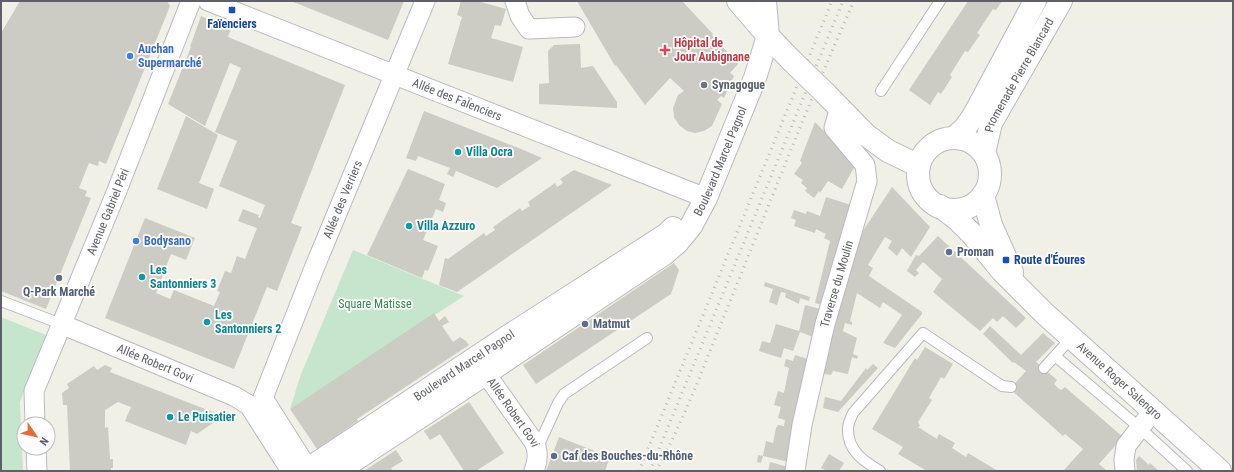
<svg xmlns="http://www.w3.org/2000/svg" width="1234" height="472" font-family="'Roboto Condensed',sans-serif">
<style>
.green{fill:#c5e6cd}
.building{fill:#cccbc4}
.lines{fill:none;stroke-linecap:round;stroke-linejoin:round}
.service-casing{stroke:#b9bac0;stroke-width:12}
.minor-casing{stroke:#b9bac0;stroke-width:21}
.tertiary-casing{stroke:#b9bac0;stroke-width:24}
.secondary-casing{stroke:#b9bac0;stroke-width:24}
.service{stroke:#fff;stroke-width:10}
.minor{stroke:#fff;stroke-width:19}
.tertiary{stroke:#fff;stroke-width:22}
.secondary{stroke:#fff;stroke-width:22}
.rail{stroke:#b9b9ba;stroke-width:3;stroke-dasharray:1 5;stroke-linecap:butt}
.secondary-bridge-casing{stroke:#b9bac0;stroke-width:24;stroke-linecap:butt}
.secondary-bridge{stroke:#fff;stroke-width:22}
.transit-dot{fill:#1a4fb4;stroke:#fff;stroke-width:1.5}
.health-dot{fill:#e0444e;stroke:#fff;stroke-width:1.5}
.shop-dot{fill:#3f7fe0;stroke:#fff;stroke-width:1.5}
.worship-dot{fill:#6b7280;stroke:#fff;stroke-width:1.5}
.culture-dot{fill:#0f9aa8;stroke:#fff;stroke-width:1.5}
.service-dot{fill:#5c6f8a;stroke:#fff;stroke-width:1.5}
.labels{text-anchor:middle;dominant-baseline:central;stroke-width:3.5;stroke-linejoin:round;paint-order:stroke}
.transit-label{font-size:12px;font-weight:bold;fill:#164399;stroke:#fff}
.health-label{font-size:12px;font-weight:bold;fill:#be3a42;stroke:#fff;text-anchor:start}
.shop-label{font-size:12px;font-weight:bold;fill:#366cbe;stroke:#fff;text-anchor:start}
.street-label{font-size:12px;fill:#5f6067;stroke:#fff}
.worship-label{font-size:12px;font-weight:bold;fill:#5b616d;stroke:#fff;text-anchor:start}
.culture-label{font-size:12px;font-weight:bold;fill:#0d838f;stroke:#fff;text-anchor:start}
.service-label{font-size:12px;font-weight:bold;fill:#4e5e75;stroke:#fff;text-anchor:start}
.park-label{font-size:12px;fill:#38844d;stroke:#fff}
</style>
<rect width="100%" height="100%" fill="#f0f0e7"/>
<path class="green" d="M353 250 464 296 290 409 301 374Z
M1 317 46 335 20 402 23 471H1Z"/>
<path class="building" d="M20 1H167L170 6 106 164 99 161 98 166 89 163 79 188 87 191 85 196 91 198 46 309 1 291V33Z
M291 1H404L388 40Z
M461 1H481V2L506 9 501 26 495 25 491 38 523 47 513 82 448 64 462 17 457 15Z
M577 1H682L713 34 712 35 738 64 730 73 734 76 724 98 721 96 717 100 722 104 712 126 704 131 695 133 687 131 679 125 674 117 673 108 678 95 684 91 670 78 645 105 616 65 615 66Z
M968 1H1002L996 10 993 9 977 33 980 35 968 52 965 51 950 75 952 77 941 94 938 92 930 105 909 90Z
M201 16 231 29 228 37 345 85 291 223 302 227 277 291 267 287 234 369 105 318 145 218 195 238 186 260 171 254 156 293 170 299 174 290 214 306 220 292 217 291 225 271 231 273 237 256 245 259 257 228 238 221 243 209 259 215 258 217 260 218 265 205 219 186 237 141 215 132 241 68 230 63 205 126 168 104 191 47H190Z
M580 44 581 68 593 66 617 102V108L539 104V84L549 83 548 51 554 45Z
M424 111 521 149 542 158 497 188 456 171 453 177 447 174 450 168 418 156 416 161 406 158Z
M186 116 218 135 199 183 214 189 207 209 157 189Z
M815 122 856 164 842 189 828 181 820 193 819 191 814 198 805 191 807 188 801 183 803 180 794 174 802 163 800 161Z
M408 169 445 184 439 200 446 203 443 212 436 209 423 240 438 246 428 271 425 270 422 278 367 255Z
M574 170 612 185 457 292 439 285 445 258 448 259 484 233 486 236 495 230 493 227 520 208 522 211 530 206 528 202 555 183 557 187 563 183 560 179Z
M892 187 930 227 911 257 902 248 897 256 888 248 892 241 885 237 868 265 873 268 869 276 922 312V314L895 348 883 343 902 315 883 302 880 308 857 293 850 321 852 322V325L845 323 843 331 857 338 853 354 858 356 857 359 852 357 848 374 833 371 831 375 818 373 849 252Z
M826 197 854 206 826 306 815 303 830 241 824 238 826 234 816 229 815 233 794 226 796 220 791 218 794 210 806 214 807 211 820 216Z
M938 236 1026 318 1016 328 1003 316 997 322 993 318 980 331 933 292 942 279 923 262 916 270 919 273 915 277 907 271 916 255 919 256Z
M674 263 679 270 671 294 536 384 523 365Z
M765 282 810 297 809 301 800 298 799 304 785 297 786 293 781 292 777 305 769 302 773 289 764 286Z
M805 305 824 310 816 338 800 332 793 351 784 348 781 358 759 351 762 341 770 343 776 324 799 331Z
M434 313 439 321 445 316 449 322 442 326 453 342 460 337 466 341 469 345 357 419 358 421 317 449 290 409Z
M990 326 1021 355 1043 333 1055 343 1036 362 1057 380 1054 384 1059 389 1061 390 1065 387 1123 437 1099 464 1107 471H1063L1083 449 1065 434 1063 436 1010 389 1026 371 1014 362 1013 363 983 334Z
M925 347 953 364 944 379 941 377 929 398 932 400 918 422 920 426 918 427 937 439 939 434 955 443 952 448 966 457 968 453 998 471H927L898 454 903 447 872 429 915 358 917 360Z
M795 355 811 360 789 462 763 456 761 463 757 462 758 455 763 456 766 441 773 443 776 428 778 425 784 426 785 420 778 418 781 407 774 405 778 391 784 393 789 368 784 366 786 359 793 361Z
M873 364 878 368 838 412 823 408 825 397 841 401 866 368 867 370Z
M105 365 112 368 110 372 223 416 197 434 191 431 186 445 125 421 131 407 118 402 105 410V428L108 427 110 459H113V468H111V471H70L67 405H63L62 393 69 388 67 384 94 366 97 370Z
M469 402 504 453 476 471H464L440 434 430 440 424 431Z
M559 437 610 457 605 471H546Z
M396 450 403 461 391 468 393 471H364Z
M829 454 844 463 839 471H827L821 468Z
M1139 456 1149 465 1150 463 1159 471H1137L1136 460Z
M770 462 788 467 787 471H768Z"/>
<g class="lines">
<g class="service-casing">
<path id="service" d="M881 91 940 1
M1 301 61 324
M1055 356 1140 428 1187 471
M1044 368 1072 337
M537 449 558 403 564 394 647 338
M880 471C863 461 847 450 848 428 848 423 851 418 853 413L923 333 1002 386 1011 387"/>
</g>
<g class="minor-casing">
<g id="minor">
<path id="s1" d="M208 1 706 198"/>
<path d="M515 1 520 16 529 29 575 27"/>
<path id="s2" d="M61 324 234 396 249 405 291 471"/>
<path id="s3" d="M477 361 534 442C539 452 538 461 534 471"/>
<path id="s4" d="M263 398 313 271 425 1"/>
<path d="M263 398 308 469 313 471"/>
<path id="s5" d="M35 424 34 391 116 193 191 1"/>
<path d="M36 448 37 471"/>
<path id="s6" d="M795 471 802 425 825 324 867 181 865 165 834 128 840 107"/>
<path d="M1125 471 1124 460 1126 446 1153 411"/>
</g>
</g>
<g class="tertiary-casing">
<g id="tertiary">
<path d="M954 138 965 128 974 115 1035 1"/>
<path id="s7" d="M984 153 991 123 1061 1"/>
</g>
</g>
<g class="secondary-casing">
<g id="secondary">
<path d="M738 1 768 36 791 60"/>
<path d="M825 93 866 135 888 151 919 166"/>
<circle cx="954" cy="174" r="36"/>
<path d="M983 195 991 225 1012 272"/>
<path id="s8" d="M940 206 958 220 971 233 1002 271 1044 313 1220 471"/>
<path id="s9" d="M305 471 504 339 667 234 673 228"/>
<path id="s10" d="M338 471 485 374 664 254 677 243 691 226 706 198 755 78 768 36 765 1"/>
</g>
</g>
<use href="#service" class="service"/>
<use href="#minor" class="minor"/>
<use href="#tertiary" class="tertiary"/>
<use href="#secondary" class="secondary"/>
<path class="rail" d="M639 471 832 1
M650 471 843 1
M656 471C686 417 707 357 731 299 771 200 810 99 854 1"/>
<g class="secondary-bridge-casing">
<path id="secondary-bridge" d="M791 60 825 93"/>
</g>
<use href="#secondary-bridge" class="secondary-bridge"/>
</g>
<g class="transit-dot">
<rect x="228" y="6" width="8" height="8" rx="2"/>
<rect x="1002" y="256" width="8" height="8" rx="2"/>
</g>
<path class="health-dot" d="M663 44h4v4h4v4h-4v4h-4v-4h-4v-4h4z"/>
<g class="shop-dot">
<circle cx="130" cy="56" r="4"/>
<circle cx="136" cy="241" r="4"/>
</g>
<circle class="worship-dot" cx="704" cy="85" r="4"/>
<g class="culture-dot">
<circle cx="458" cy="152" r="4"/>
<circle cx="409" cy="226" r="4"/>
<circle cx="142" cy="277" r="4"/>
<circle cx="207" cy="322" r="4"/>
<circle cx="170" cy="417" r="4"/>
</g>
<g class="service-dot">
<circle cx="949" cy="252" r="4"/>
<circle cx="59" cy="278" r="4"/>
<circle cx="585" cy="324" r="4"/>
<circle cx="554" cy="456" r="4"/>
</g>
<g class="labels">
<g class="transit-label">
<text x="232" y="24">Faïenciers</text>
<text x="1014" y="260" text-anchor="start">Route d'Éoures</text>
</g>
<g class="health-label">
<text x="674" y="43">Hôpital de<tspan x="674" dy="14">Jour Aubignane</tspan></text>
</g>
<g class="shop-label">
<text x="138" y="49">Auchan<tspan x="138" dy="14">Supermarché</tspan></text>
<text x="144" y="241">Bodysano</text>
</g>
<g class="street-label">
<text stroke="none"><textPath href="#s7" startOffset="86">Promenade Pierre Blancard</textPath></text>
<text stroke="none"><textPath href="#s1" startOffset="268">Allée des FaÏenciers</textPath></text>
<text stroke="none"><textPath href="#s10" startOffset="502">Boulevard Marcel Pagnol</textPath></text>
<text stroke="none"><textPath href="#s4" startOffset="214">Allée des Verriers</textPath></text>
<text stroke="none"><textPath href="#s5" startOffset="227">Avenue Gabriel Péri</textPath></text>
<text stroke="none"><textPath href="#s6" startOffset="192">Traverse du Moulin</textPath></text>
<text stroke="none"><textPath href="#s2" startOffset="102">Allée Robert Govi</textPath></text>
<text stroke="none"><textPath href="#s9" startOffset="191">Boulevard Marcel Pagnol</textPath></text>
<text stroke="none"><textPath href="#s8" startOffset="251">Avenue Roger Salengro</textPath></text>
<text stroke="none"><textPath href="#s3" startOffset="63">Allée Robert Govi</textPath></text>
</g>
<g class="worship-label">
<text x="712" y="85">Synagogue</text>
</g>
<g class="culture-label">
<text x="466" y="152">Villa Ocra</text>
<text x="417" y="226">Villa Azzuro</text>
<text x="150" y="270">Les<tspan x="150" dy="14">Santonniers 3</tspan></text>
<text x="215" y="315">Les<tspan x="215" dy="14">Santonniers 2</tspan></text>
<text x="178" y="417">Le Puisatier</text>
</g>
<g class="service-label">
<text x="957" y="252">Proman</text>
<text x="59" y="292" text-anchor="middle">Q-Park Marché</text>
<text x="593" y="324">Matmut</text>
<text x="562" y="456">Caf des Bouches-du-Rhône</text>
</g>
<g class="park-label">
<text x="375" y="304">Square Matisse</text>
</g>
</g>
<rect width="1234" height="472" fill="none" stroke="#5f6067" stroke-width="4"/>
<g transform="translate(36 436) rotate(124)"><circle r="19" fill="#ffffff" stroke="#bfbfc2"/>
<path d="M0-3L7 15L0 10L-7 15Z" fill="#e46d3a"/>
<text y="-6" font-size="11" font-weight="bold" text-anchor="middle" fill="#5f6067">N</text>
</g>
</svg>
